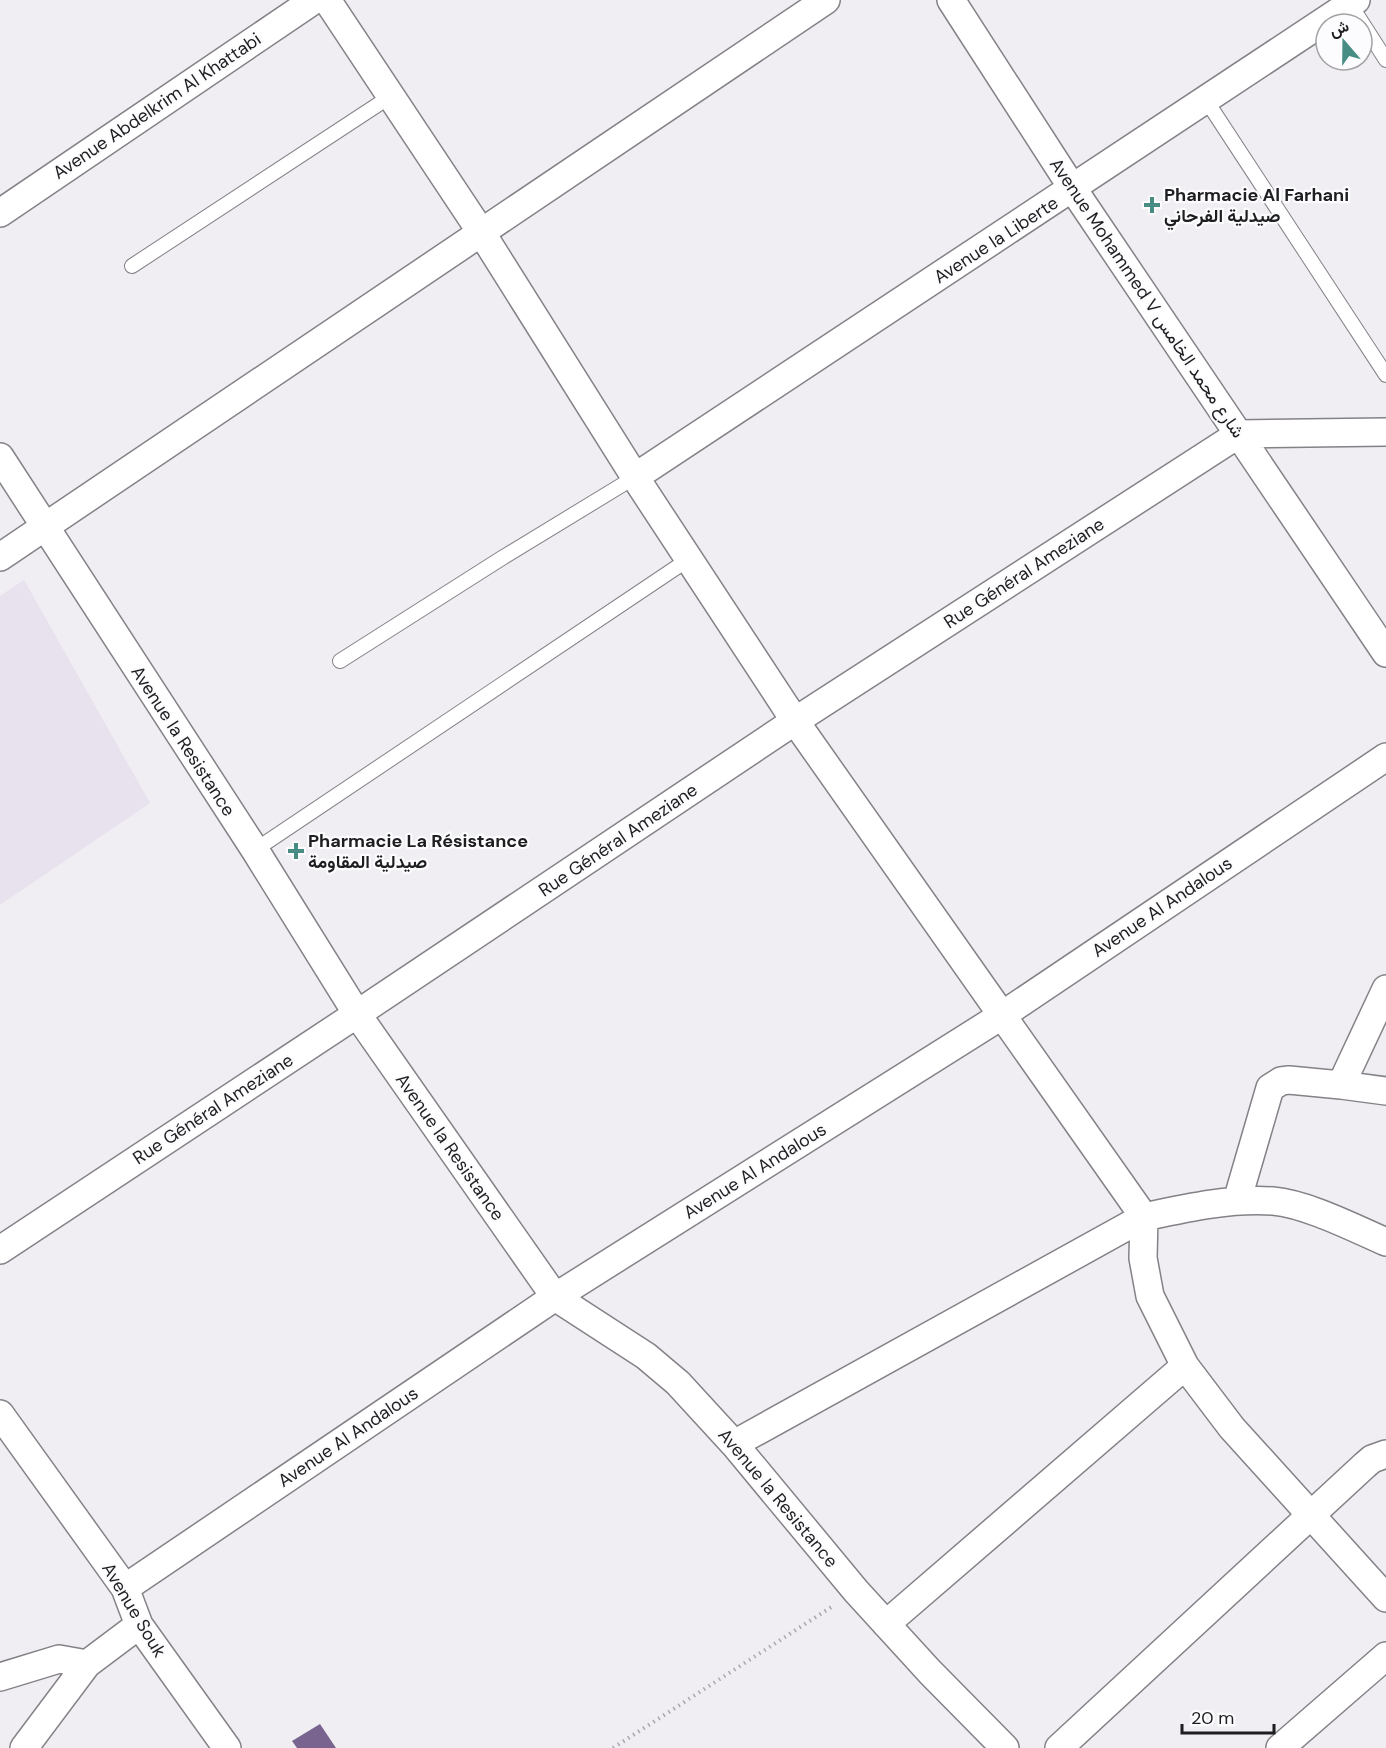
<svg xmlns="http://www.w3.org/2000/svg" width="1386" height="1748" font-family="'DM Sans',Vazirmatn,sans-serif">
<style>
.built{fill:#e8e2ef}
.building{fill:#78648f}
.lines{fill:none;stroke-linecap:round;stroke-linejoin:round}
.lane-casing{stroke:#848187;stroke-width:16}
.street-casing{stroke:#848187;stroke-width:30}
.path{stroke:#aaa8ad;stroke-width:4;stroke-dasharray:1.5 4.5;stroke-linecap:butt}
.lane{stroke:#fff;stroke-width:14}
.street{stroke:#fff;stroke-width:27}
.poi-dot{fill:#478d83;stroke:#fcfbfe;stroke-width:2}
.labels{text-anchor:middle;dominant-baseline:central;stroke-width:4.5;stroke-linejoin:round;paint-order:stroke}
.street-label{font-size:18px;fill:#1e1d1f;stroke:#fcfbfe}
.poi-label{font-size:18px;font-weight:bold;fill:#1e1d1f;stroke:#fcfbfe;text-anchor:start}
</style>
<rect width="100%" height="100%" fill="#f0edf3"/>
<path class="built" d="M24 580 150 803 0 905V596Z"/>
<path class="building" d="M320 1724 336 1748H297L292 1741Z"/>
<g class="lines">
<g class="lane-casing">
<path id="lane" d="M1350 4 1386 60
M1206 100 1386 375
M132 266 391 96
M340 661 502 558 635 477
M255 850 689 559"/>
</g>
<g class="street-casing">
<path id="street" d="M327 0 481 232 635 477 795 721 1144 1217 1143 1258 1150 1296 1185 1366 1232 1428 1386 1598
M951 0 1073 189 1386 653
M0 213 314 0
M0 457 255 850 357 1014 555 1297 646 1356 678 1383 734 1444 856 1591 930 1672 1005 1748
M635 477 1356 0
M0 557 826 0
M1386 989 1341 1085 1386 1091
M1237 1201 1270 1088 1281 1081 1289 1080 1341 1085
M0 1250 357 1014 795 721 1239 434 1386 432
M0 1414 125 1588 139 1625 227 1748
M734 1444 1144 1217C1186 1208 1230 1198 1273 1201 1307 1204 1354 1228 1386 1242
M125 1588 555 1297 1001 1016 1386 757
M886 1624 1185 1366
M0 1677 59 1659 87 1664
M24 1748 87 1664 139 1625
M1059 1748 1365 1465 1372 1459 1386 1454
M1280 1748 1386 1656"/>
</g>
<path class="path" d="M613 1748 833 1606"/>
<use href="#lane" class="lane"/>
<use href="#street" class="street"/>
</g>
<g class="poi-dot">
<path d="M1149 196h6v6h6v6h-6v6h-6v-6h-6v-6h6z"/>
<path d="M293 842h6v6h6v6h-6v6h-6v-6h-6v-6h6z"/>
</g>
<g class="labels">
<g class="street-label">
<text transform="translate(157 106) rotate(-34)">Avenue Abdelkrim Al Khattabi</text>
<text transform="translate(996 240) rotate(-33)">Avenue la Liberte</text>
<text transform="translate(1147 298) rotate(56)">Avenue Mohammed V شارع محمد الخامس</text>
<text transform="translate(1024 573) rotate(-33)">Rue Général Ameziane</text>
<text transform="translate(183 741) rotate(57)">Avenue la Resistance</text>
<text transform="translate(618 840) rotate(-34)">Rue Général Ameziane</text>
<text transform="translate(1162 907) rotate(-34)">Avenue Al Andalous</text>
<text transform="translate(213 1109) rotate(-33)">Rue Général Ameziane</text>
<text transform="translate(450 1147) rotate(55)">Avenue la Resistance</text>
<text transform="translate(755 1171) rotate(-32)">Avenue Al Andalous</text>
<text transform="translate(348 1437) rotate(-34)">Avenue Al Andalous</text>
<text transform="translate(778 1498) rotate(50)">Avenue la Resistance</text>
<text transform="translate(134 1610) rotate(59)">Avenue Souk</text>
</g>
<g class="poi-label">
<text x="1164" y="195">Pharmacie Al Farhani<tspan x="1164" dy="21">صيدلية الفرحاني</tspan></text>
<text x="308" y="841">Pharmacie La Résistance<tspan x="308" dy="21">صيدلية المقاومة</tspan></text>
</g>
</g>
<g transform="translate(1344 42) rotate(340)"><circle r="28" fill="#fcfbfe" stroke="#a3a2a5" stroke-width="1.5"/>
<path d="M0-4.5L10 22L0 15L-10 22Z" fill="#478d83"/>
<text y="-9" font-size="16" font-weight="bold" text-anchor="middle" fill="#1e1d1f">ش</text>
</g>
<path d="M1182 1724v9h92v-9" fill="none" stroke="#1e1d1f" stroke-width="3"/>
<text x="1191" y="1724" font-size="18" fill="#1e1d1f" stroke="#fcfbfe" stroke-width="4.5" paint-order="stroke">20 m</text>
</svg>
